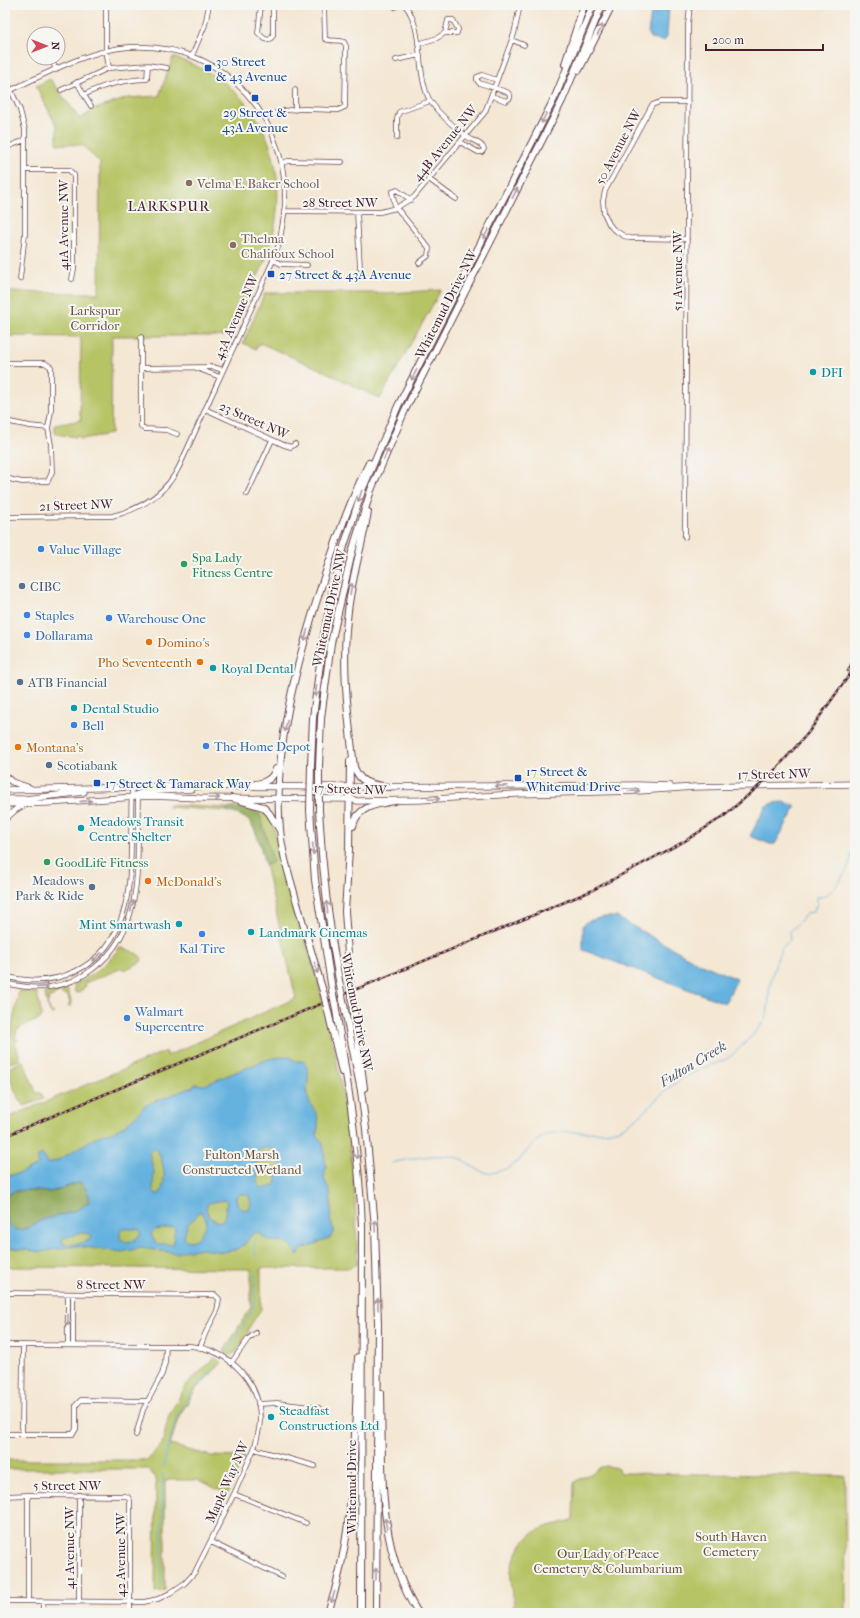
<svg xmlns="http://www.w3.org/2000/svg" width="860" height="1618" font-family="'IM FELL French Canon',serif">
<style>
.green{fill:#b7c466;stroke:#807248}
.forest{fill:#91aa5b;stroke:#6e6443}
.water{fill:#65b2df;stroke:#586885;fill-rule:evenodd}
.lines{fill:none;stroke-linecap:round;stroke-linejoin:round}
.stream{stroke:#65b2df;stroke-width:1}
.minor-casing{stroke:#643d44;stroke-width:5.5}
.major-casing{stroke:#643d44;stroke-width:7}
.highway-casing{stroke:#643d44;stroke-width:8}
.minor{stroke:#fff;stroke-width:4}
.major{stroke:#fff;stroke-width:5.5}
.highway{stroke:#fff;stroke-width:6}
.rail-casing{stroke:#4a1f2b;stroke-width:2.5}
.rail{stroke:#f6f6f2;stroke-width:1;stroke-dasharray:3;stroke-linecap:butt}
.highway-bridge-casing{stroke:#643d44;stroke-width:8;stroke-linecap:butt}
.highway-bridge{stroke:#fff;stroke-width:6}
.oneway{stroke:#ae9aa0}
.transit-dot{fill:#1a4fb4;stroke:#f6f6f2;stroke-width:1.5}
.education-dot{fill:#8d6e63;stroke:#f6f6f2;stroke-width:1.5}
.culture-dot{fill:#0f9aa8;stroke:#f6f6f2;stroke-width:1.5}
.shop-dot{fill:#3f7fe0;stroke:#f6f6f2;stroke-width:1.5}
.leisure-dot{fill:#2e9e5b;stroke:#f6f6f2;stroke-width:1.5}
.service-dot{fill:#5c6f8a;stroke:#f6f6f2;stroke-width:1.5}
.food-dot{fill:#e8710a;stroke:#f6f6f2;stroke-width:1.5}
.labels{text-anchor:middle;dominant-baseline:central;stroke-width:4;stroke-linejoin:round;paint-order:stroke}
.transit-label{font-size:13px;fill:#164399;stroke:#f6f6f2;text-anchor:start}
.street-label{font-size:13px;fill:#4a1f2b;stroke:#f6f6f2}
.education-label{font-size:13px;fill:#785e54;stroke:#f6f6f2;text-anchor:start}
.park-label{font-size:13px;fill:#6b513d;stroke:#f6f6f2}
.culture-label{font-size:13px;fill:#0d838f;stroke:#f6f6f2;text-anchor:start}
.shop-label{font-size:13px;fill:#366cbe;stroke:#f6f6f2;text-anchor:start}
.leisure-label{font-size:13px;fill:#27864d;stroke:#f6f6f2;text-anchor:start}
.service-label{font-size:13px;fill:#4e5e75;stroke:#f6f6f2;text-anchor:start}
.food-label{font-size:13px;fill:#c56008;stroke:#f6f6f2;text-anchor:start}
.neighbourhood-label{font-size:14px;letter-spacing:1px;fill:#4a1f2b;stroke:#f6f6f2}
.water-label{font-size:14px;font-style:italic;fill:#53526a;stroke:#f6f6f2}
</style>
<rect width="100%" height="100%" fill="#f6f6f2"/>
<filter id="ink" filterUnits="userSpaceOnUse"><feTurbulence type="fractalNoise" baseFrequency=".025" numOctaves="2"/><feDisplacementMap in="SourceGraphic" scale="8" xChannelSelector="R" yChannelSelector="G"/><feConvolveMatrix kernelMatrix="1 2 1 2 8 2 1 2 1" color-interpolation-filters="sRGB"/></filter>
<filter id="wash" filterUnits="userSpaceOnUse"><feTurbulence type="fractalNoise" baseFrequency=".012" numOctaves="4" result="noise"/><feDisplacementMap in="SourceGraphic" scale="16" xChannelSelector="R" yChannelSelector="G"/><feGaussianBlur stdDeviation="0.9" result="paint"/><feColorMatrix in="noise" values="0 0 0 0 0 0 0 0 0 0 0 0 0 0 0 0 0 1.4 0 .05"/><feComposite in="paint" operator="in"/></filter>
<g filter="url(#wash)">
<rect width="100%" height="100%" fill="#f4e7d3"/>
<path class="green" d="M173 57C184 61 194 64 204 70 272 106 291 179 269 250 266 260 261 270 256 280 248 299 240 317 232 336H112L111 434 81 439 78 436 76 437 55 434V425L81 420 80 414 81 337 5 336V292L99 293 100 163 82 145 57 144V127L36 86 50 79 80 119 95 109 128 98 159 96Z
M441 290 380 399 324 371 260 343 256 349 243 343 265 293H389Z
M169 805 227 808 226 811 168 807Z
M247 808 258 810 265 814 266 813 273 824 278 850C295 905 313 960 327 1016 346 1097 357 1181 357 1265L351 1266 350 1268H261V1309L248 1329 249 1332 236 1352 231 1355 224 1351 251 1307V1269L5 1267V1119L166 1051 167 1056 296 998 265 864H267L260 815Z
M119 948C126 948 138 953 142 958L141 962 124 970 122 968 85 983 86 986 78 993 75 992 74 985C93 976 108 964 119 948Z
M67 988 71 1001 70 1007 68 1006 70 1003 67 994 63 995 61 992 48 998 49 1001 47 1003 51 1013H54L51 1014 47 1005 45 993Z
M19 991 37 993 42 1016 40 1019 21 1027 20 1029H17L15 1038 18 1040 15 1043 21 1059 14 1062H5Z
M23 1061 37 1094 40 1092 44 1099 24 1106 22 1101 20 1102 6 1069Z
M215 1358 222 1363 196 1389 179 1416 170 1445 211 1456 244 1457 227 1494 198 1480H165V1590L155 1592 156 1478 148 1469H5V1460H148L162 1444 169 1415 187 1384Z
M606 1466 618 1468 621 1473 845 1476 846 1613H512C516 1601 511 1589 511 1577 510 1567 513 1562 517 1553 530 1527 547 1527 573 1520L574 1483C582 1475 590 1477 598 1468Z"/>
<path class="forest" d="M227 808H247L260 815 273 861 271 864H265C261 851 257 825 245 818 239 814 232 813 226 811Z
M78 1182 82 1183C87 1189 90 1194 89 1202 73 1215 60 1214 42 1220 35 1223 27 1230 19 1230 13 1230 9 1225 5 1222V1198C16 1185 36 1193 51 1192 60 1191 69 1186 78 1182Z"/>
<path class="water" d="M652 5H669L667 36 664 41 651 39 648 34Z
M782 802 795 805V809L775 844H770L750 836 766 806 774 803Z
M603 917H616L699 963 737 979 725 1003 583 950V925L588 921Z
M289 1056 295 1061H303C313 1073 306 1081 307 1094 308 1104 318 1112 318 1120 319 1125 317 1130 317 1136L323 1143 326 1166 324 1179 330 1192 332 1209 330 1219 334 1230 331 1237 301 1250 298 1255C288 1241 288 1243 271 1241 266 1240 262 1235 258 1232L252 1234 245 1244 235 1250 222 1252 203 1249 187 1250 176 1253 141 1248 121 1252 76 1246 41 1252 5 1247V1222C9 1225 13 1230 19 1230 27 1230 35 1223 42 1220 60 1214 73 1215 89 1202 90 1194 87 1189 82 1183 73 1182 60 1191 49 1192 35 1192 15 1185 5 1198V1176L20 1173 38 1165V1156L42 1154 48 1164 60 1159 98 1136 115 1131 125 1125 140 1112 143 1107 155 1101 193 1087 195 1084 204 1085 268 1059ZM155 1148C164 1157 168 1184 159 1194H156L153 1190 154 1172 149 1152ZM264 1148C287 1148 280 1168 275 1184 270 1188 265 1189 259 1186L256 1158 258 1151ZM246 1194 249 1196 251 1204 249 1209C240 1211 237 1206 236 1198L239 1194ZM224 1200 227 1202 224 1219 219 1222 209 1217 206 1209 208 1203ZM199 1212H202L206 1219V1224C201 1233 198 1243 186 1240L184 1238C185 1233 186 1228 188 1224 191 1219 196 1221 196 1214ZM173 1227 175 1229 173 1246 169 1244H157L152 1237 151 1234 155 1230ZM122 1229H138L141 1233 135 1240 125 1242 120 1238V1232ZM82 1233 89 1234 91 1237 90 1239C85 1244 69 1246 62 1243L63 1238Z"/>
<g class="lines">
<path class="stream" d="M855 821 849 827 855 840
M392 1163C411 1158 443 1152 461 1159 470 1163 479 1174 490 1173 525 1169 525 1142 549 1134 570 1128 594 1136 615 1130 639 1123 654 1098 674 1084 684 1077 695 1071 706 1067 714 1063 724 1062 731 1056 742 1046 756 1033 764 1021 770 1010 768 997 770 985 773 973 776 959 782 948 784 944 787 944 790 940L789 933 807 913 813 912 817 904V897C830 898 845 876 849 864 851 858 852 852 855 846
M255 1256V1233
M228 1351 254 1308 255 1272
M163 1467 176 1418 190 1393 216 1366
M161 1586 163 1473
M161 1610V1613"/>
</g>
</g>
<g filter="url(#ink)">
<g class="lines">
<g class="minor-casing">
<path id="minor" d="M106 5V50L109 68
M261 5 258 33 265 39 269 40 273 36V5
M405 5C425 30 415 73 430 101
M395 7 397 5
M512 40 524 45
M418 44 437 38 445 33H457L458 29 453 20H448L445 33
M192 56 205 25 209 5
M51 58 56 70
M396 60 420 55
M148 65 167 68
M5 77 20 110 25 130V234L20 279
M61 90 109 68 148 65 147 79C124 80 104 84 84 95L77 82
M295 90V110
M5 93C41 76 90 49 130 47 226 41 294 122 284 215 282 229 280 241 276 254L180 465C167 493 141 509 112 516L5 517
M84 95 91 106
M492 96 506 101 510 98V95L507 92 479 83 477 80V77L482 75 497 80
M265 118C285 105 314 110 338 110L345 107 346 46 344 42C338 39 331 42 325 39L324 5
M397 138V119L399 112 430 101C440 115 455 128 469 138 474 141 482 143 484 149L482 152H478L460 142
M5 148 25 140
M282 163 288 161 342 162
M25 170H69L74 175V269L72 279
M430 180 456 199
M411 200 397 190 392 192 395 206 429 248 428 256 419 263
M284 211 380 212 396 208 414 197 485 112 514 34 520 5
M357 212 360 268
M687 239 630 238 624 236 613 229 609 224 604 213 603 201 605 191 652 105 660 102H688
M273 260 281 264 307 265
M141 337V426L144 429 166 430 177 434
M5 363H45L51 367V412L48 428 51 445 52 472 48 481 22 482 5 478
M141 368 213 367 223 370
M196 368 220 377
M205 409 284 445 291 447 295 444
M5 421 30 426 48 428
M247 494 272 440
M685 537 688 25 690 5
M5 976C29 983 53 982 76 971 144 938 128 850 132 788
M5 983C32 990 60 990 84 975 149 935 136 860 138 795
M5 1293 215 1295 219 1299 217 1311 205 1334 200 1348
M68 1294V1345
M73 1294V1345
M5 1345 190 1346C227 1349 260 1380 260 1419 260 1429 257 1439 254 1449L234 1494 195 1572 185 1583 170 1593 158 1599 144 1602 5 1601
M231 1363 248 1339 256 1333
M258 1404 277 1403 319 1408
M5 1434H73L76 1429V1405L81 1400 148 1401
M22 1434 23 1345
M136 1435 143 1410 162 1374 165 1363 166 1346
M254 1449 315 1466
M234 1494 306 1523
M5 1496 28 1495 125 1496 128 1497 130 1501V1613
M211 1542 282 1577
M28 1601V1495
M79 1602V1495
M43 1613V1602"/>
</g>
<g class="major-casing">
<path id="major" d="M5 776 12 782 30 788
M5 790 180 786 351 787 639 785 670 786
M133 796 143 792 191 789
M5 799H25L84 792
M5 804 47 803 150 796 199 798 351 799 357 801 420 800 516 794 639 791 694 787 855 784
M5 819 15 810 25 804"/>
</g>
<g class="highway-casing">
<path id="highway" d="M565 64 584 5
M579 70 612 5
M368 512C362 545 352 577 348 611 341 663 348 715 354 767 361 785 372 784 389 787
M350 761 349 850 345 911 350 983
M311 766 313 718 323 640 333 589 344 546 363 488 398 406 555 97 593 5
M319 766 321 718 331 643 352 552 371 490 405 410 562 101 602 5
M243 786C257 784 271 784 276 769
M232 798 263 807 269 813 279 829
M310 810 315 880 332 990
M319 810C322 869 329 928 340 986
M353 826C357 806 378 804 395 801
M324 995C315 964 306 933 297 903 290 878 282 854 280 829 272 751 298 658 322 584 335 543 349 502 369 463
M352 996 364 1088
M343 1000 361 1091 366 1129 375 1227 378 1324 376 1613
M335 1004C347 1078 359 1151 362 1226L361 1613
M327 1007 342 1072
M381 1393C383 1468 376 1547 418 1613
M328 1613C356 1531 354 1443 358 1357"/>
</g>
<use href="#minor" class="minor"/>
<use href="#major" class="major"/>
<use href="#highway" class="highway"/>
<g class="rail-casing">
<path id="rail" d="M848 671 855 657
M5 1136 591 891 685 841 724 816 760 785 776 769 808 733 855 667"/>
</g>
<use href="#rail" class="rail"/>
<g class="highway-bridge-casing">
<path id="highway-bridge" d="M319 766V810
M310 810 311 766
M350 983 352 996
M340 986 343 1000
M332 990 335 1004
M324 995 327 1007"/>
</g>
<use href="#highway-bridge" class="highway-bridge"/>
</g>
<defs><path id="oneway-shaft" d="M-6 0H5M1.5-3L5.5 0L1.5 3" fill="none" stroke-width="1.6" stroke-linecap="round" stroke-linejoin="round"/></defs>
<g class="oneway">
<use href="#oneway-shaft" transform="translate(600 30) rotate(-64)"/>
<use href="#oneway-shaft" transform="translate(544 118) rotate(116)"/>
<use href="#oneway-shaft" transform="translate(515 193) rotate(-63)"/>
<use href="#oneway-shaft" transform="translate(486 234) rotate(117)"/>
<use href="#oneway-shaft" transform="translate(414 375) rotate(117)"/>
<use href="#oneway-shaft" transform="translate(386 454) rotate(-68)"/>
<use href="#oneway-shaft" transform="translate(360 496) rotate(108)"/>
<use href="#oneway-shaft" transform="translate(351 589) rotate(-81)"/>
<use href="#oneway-shaft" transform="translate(306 635) rotate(105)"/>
<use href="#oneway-shaft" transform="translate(316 691) rotate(96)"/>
<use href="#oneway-shaft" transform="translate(286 726) rotate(101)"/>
<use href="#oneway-shaft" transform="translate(501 786) rotate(179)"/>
<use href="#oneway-shaft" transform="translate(634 791) rotate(-2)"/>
<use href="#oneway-shaft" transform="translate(214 798)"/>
<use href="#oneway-shaft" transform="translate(434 799) rotate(-3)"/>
<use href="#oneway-shaft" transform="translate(86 801) rotate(-4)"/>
<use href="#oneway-shaft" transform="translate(313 849) rotate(86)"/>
<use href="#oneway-shaft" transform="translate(132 906) rotate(-75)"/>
<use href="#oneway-shaft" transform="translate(327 907) rotate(-97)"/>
<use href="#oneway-shaft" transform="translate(97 957) rotate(137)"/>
<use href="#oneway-shaft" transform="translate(316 968) rotate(74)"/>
<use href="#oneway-shaft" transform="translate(43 987) rotate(-4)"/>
<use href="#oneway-shaft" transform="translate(357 1153) rotate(84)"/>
<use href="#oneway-shaft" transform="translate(375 1226) rotate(-93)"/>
<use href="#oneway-shaft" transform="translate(378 1304) rotate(-90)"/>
<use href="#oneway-shaft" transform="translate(68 1320) rotate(90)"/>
<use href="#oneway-shaft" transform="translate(386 1524) rotate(-99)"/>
<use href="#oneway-shaft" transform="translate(376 1574) rotate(-90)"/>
<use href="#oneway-shaft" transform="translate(333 1597) rotate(107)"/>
</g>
</g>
<g class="transit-dot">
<rect x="204" y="64" width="8" height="8" rx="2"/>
<rect x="251" y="94" width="8" height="8" rx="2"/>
<rect x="267" y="270" width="8" height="8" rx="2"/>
<rect x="514" y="774" width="8" height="8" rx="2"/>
<rect x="93" y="779" width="8" height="8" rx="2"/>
</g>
<g class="education-dot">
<circle cx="189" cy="183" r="4"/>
<circle cx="233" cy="245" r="4"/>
</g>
<g class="culture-dot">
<circle cx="813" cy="372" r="4"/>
<circle cx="213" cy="668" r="4"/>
<circle cx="74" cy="708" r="4"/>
<circle cx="81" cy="828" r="4"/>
<circle cx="179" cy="924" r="4"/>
<circle cx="251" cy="932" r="4"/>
<circle cx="271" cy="1417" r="4"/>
</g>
<g class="shop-dot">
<circle cx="41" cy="549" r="4"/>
<circle cx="27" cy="615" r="4"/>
<circle cx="109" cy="618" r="4"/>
<circle cx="27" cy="635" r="4"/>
<circle cx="74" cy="725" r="4"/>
<circle cx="206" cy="746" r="4"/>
<circle cx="202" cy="934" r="4"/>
<circle cx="127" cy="1018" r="4"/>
</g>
<g class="leisure-dot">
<circle cx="184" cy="564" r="4"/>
<circle cx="47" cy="862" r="4"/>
</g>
<g class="service-dot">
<circle cx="22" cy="586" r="4"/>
<circle cx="20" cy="682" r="4"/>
<circle cx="49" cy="765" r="4"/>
<circle cx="92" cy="887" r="4"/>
</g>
<g class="food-dot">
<circle cx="149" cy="642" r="4"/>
<circle cx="200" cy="662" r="4"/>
<circle cx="18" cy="747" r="4"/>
<circle cx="148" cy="881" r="4"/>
</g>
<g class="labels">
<g class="transit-label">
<text x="216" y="61">30 Street<tspan x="216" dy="15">&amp; 43 Avenue</tspan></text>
<text x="255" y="112" text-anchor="middle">29 Street &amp;<tspan x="255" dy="15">43A Avenue</tspan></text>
<text x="279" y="274">27 Street &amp; 43A Avenue</text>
<text x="526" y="771">17 Street &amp;<tspan x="526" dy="15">Whitemud Drive</tspan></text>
<text x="105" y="783">17 Street &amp; Tamarack Way</text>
</g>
<g class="street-label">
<text transform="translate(445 143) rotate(-51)">44B Avenue NW</text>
<text transform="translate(618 147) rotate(-62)">50 Avenue NW</text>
<text x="340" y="202">28 Street NW</text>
<text transform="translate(63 225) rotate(-90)">41A Avenue NW</text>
<text transform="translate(677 271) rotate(-90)">51 Avenue NW</text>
<text transform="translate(446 304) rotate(-63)">Whitemud Drive NW</text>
<text transform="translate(236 317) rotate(-66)">43A Avenue NW</text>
<text transform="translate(254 420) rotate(24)">23 Street NW</text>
<text transform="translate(76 505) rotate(-2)">21 Street NW</text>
<text transform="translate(329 608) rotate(-78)">Whitemud Drive NW</text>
<text transform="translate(774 774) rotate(-1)">17 Street NW</text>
<text transform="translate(350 789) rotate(2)">17 Street NW</text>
<text transform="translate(357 1012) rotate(79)">Whitemud Drive NW</text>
<text x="111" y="1284">8 Street NW</text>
<text transform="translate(227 1482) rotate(-66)">Maple Way NW</text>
<text x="67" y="1485">5 Street NW</text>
<text transform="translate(351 1487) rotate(-90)">Whitemud Drive</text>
<text transform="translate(69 1548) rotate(-90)">41 Avenue NW</text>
<text transform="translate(120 1555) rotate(-90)">42 Avenue NW</text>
</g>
<g class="education-label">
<text x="197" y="183">Velma E. Baker School</text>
<text x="241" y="238">Thelma<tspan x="241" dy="15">Chalifoux School</tspan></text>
</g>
<g class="park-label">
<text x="95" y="310">Larkspur<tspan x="95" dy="15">Corridor</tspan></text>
<text x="242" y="1154">Fulton Marsh<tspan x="242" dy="15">Constructed Wetland</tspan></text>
<text x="731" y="1536">South Haven<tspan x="731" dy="15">Cemetery</tspan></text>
<text x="608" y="1553">Our Lady of Peace<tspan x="608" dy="15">Cemetery &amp; Columbarium</tspan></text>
</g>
<g class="culture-label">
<text x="821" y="372">DFI</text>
<text x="221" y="668">Royal Dental</text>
<text x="82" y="708">Dental Studio</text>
<text x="89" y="821">Meadows Transit<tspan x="89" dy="15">Centre Shelter</tspan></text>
<text x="171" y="924" text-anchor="end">Mint Smartwash</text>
<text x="259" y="932">Landmark Cinemas</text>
<text x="279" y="1410">Steadfast<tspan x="279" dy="15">Constructions Ltd</tspan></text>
</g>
<g class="shop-label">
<text x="49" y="549">Value Village</text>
<text x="35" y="615">Staples</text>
<text x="117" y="618">Warehouse One</text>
<text x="35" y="635">Dollarama</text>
<text x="82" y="725">Bell</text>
<text x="214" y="746">The Home Depot</text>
<text x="202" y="948" text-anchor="middle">Kal Tire</text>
<text x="135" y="1011">Walmart<tspan x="135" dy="15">Supercentre</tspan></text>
</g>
<g class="leisure-label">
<text x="192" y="557">Spa Lady<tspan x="192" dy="15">Fitness Centre</tspan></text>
<text x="55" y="862">GoodLife Fitness</text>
</g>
<g class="service-label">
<text x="30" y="586">CIBC</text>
<text x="28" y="682">ATB Financial</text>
<text x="57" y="765">Scotiabank</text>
<text x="84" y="880" text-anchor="end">Meadows<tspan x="84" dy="15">Park &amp; Ride</tspan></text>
</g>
<g class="food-label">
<text x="157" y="642">Domino's</text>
<text x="192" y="662" text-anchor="end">Pho Seventeenth</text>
<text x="26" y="747">Montana's</text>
<text x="156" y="881">McDonald's</text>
</g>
<g class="neighbourhood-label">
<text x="169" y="206">LARKSPUR</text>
</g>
<g class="water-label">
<text transform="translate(693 1064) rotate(-31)">Fulton Creek</text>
</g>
</g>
<rect width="860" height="1618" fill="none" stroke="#f6f6f2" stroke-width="20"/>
<g transform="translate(46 46) rotate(90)"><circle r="19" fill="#f6f6f2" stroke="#b1a0a2"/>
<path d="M0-3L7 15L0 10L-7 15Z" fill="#d1495b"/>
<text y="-6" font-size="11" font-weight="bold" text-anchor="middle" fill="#4a1f2b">N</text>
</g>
<path d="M706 44v6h117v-6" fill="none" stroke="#4a1f2b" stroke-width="2"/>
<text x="712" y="44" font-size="12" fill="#4a1f2b" stroke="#f6f6f2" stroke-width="3" paint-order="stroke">200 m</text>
</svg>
